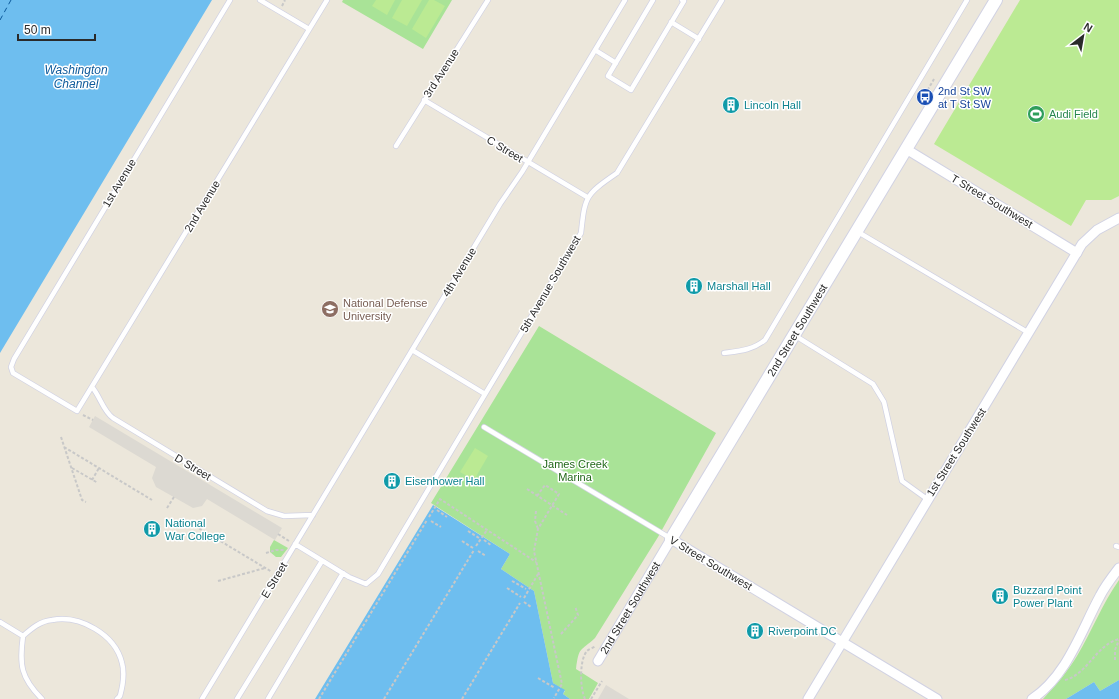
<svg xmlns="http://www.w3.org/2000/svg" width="1119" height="699" font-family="Helvetica,sans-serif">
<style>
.green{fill:#a9e397}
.pitch{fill:#bbea93}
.plaza{fill:#dcd9d2}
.water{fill:#6ebeef}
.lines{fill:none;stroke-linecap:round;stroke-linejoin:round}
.ferry{stroke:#0d5a9b;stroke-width:1;stroke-dasharray:5 4;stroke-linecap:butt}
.service-casing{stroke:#d1d2e3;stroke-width:6}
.minor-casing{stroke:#d1d2e3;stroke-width:11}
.tertiary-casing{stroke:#d1d2e3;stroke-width:14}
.path{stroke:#c8c8c8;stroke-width:2;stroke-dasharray:3 2;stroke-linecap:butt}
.service{stroke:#fff;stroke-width:4.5}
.minor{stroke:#fff;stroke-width:9}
.tertiary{stroke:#fff;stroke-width:12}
.labels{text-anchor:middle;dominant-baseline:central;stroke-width:3;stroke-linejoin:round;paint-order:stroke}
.street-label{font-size:11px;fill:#2a2a2a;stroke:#fff}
.transit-label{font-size:11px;fill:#164399;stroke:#fff;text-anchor:start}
.culture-label{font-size:11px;fill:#0d838f;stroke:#fff;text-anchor:start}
.leisure-label{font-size:11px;fill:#27864d;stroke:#fff;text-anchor:start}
.education-label{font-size:11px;fill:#785e54;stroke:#fff;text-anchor:start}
.park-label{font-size:11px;fill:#216719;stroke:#fff}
.water-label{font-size:12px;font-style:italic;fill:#0d5a9b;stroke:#fff}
</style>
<rect width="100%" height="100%" fill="#ece7db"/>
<path class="green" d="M343 0H452L423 49 342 2Z
M539 326 716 433 658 537 595 638C580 652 579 646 576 669L598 683 589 699H570L563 694 565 691 553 683 534 591 501 569 510 554 431 503Z
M274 540 288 548 281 557H276L270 552V547Z
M1119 580V680L1100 691 1094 682 1066 699H1043C1056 685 1068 671 1077 656 1092 631 1102 604 1119 580Z"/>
<path class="pitch" d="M376 0H395L387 15 372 6Z
M402 0H422L407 26 392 18Z
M429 0H434L445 6 426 38 412 29Z
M1020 0H1119V196L1111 200H1086L1071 226 934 144Z
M475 448 488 456 474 480 460 472Z"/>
<path class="plaza" d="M95 416 282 528 275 540 207 499 202 506 193 508 156 487 152 478 156 467 89 427Z
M606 685 629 699H598Z"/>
<path class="water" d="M0 0H212L0 353Z
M433 505 510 554 501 569 534 591 553 683 565 690 563 694 570 699H315Z
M1119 680V699H1066L1094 682 1100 691Z"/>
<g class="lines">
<path class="ferry" d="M0 20 11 0"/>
<g class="service-casing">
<path id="service" d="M230 0 14 359 11 367 13 373 77 411 327 0
M260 0 309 29
M653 0 608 76 631 90 684 1 682 0
M671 22 699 39
M595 50 616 63
M424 100 587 197
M396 146 488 0
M858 232 1029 333
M794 335 873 384 884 402 902 481 927 499
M412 350 485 394
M724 353C739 351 753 350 765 340L967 0
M92 387C100 396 103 411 113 418L267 511 284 516 313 515
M484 427 670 538
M295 544 349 577 366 584 378 574 581 233C585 196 585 195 617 173L722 0
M1116 546 1119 547
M0 622 23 636
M42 699C21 678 19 665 23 636 31 629 40 621 52 620 80 615 115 634 122 663 125 674 123 685 120 696L117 699
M202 699 500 204 522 172 625 0
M237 699 322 561
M268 699 343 573"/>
</g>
<g class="minor-casing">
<g id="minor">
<path d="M906 149 1077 253"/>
<path id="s1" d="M598 661 671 539 937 699"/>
<path d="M808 699 1082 244 1097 230 1119 218"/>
<path d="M1032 699C1067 676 1081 631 1100 596 1105 586 1112 577 1119 568"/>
</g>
</g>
<g class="tertiary-casing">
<g id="tertiary">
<path id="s2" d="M671 539 996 0"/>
</g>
</g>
<path class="path" d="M282 6 285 0
M920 103 934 79
M83 415 93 420
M61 437 82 500 86 502
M64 447 152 500
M72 468 98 483
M92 480 99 468
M527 489 567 515
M537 496 545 485 559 494 538 529 534 551 562 684 554 698
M167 508 174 497
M437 510 447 517
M536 511 535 521 538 529
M429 517 440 499 536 562
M182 518 272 572
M431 521 441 527
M468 531 479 538
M278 534 289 541
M484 540 492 546
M462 541 473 548
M476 546 487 530
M478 551 486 556
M266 553 276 550H284
M218 581 265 568
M512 581 526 589
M507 588 521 597
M524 598 538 574
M524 602 531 607
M561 634 578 615 575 606
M1115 660V650L1119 640
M538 678 555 688
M1065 680C1084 675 1093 654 1108 644 1111 642 1115 640 1119 639
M319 699 427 520
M384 699 474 550
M462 699 520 603
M585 699C580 689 579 660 587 651 589 649 593 648 596 646
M591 699 602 681"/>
<use href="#service" class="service"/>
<use href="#minor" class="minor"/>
<use href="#tertiary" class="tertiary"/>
</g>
<defs>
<g id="bus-disc" transform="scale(0.9)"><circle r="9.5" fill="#1a4fb4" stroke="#fff"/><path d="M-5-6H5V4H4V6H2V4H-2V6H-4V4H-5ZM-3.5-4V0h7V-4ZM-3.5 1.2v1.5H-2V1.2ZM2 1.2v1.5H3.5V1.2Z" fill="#fff"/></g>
<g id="building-disc" transform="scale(0.9)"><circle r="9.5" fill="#0f9aa8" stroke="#fff"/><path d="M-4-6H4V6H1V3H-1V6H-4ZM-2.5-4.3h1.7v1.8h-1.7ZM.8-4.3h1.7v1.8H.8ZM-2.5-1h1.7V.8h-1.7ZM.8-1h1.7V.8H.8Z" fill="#fff"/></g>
<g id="stadium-disc" transform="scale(0.9)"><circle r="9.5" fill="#2e9e5b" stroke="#fff"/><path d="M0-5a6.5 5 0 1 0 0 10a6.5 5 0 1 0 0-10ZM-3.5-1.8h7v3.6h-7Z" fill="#fff"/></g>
<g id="university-disc" transform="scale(0.9)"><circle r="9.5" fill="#8d6e63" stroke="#fff"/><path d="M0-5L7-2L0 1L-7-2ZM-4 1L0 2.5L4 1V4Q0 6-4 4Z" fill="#fff"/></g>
</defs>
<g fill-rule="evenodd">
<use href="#bus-disc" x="925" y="97"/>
<use href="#building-disc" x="731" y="105"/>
<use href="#stadium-disc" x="1036" y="114"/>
<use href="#building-disc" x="694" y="286"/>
<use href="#university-disc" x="330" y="309"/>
<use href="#building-disc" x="392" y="481"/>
<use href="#building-disc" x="152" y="529"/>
<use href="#building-disc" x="1000" y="596"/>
<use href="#building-disc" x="755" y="631"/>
</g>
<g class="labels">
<g class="street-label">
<text transform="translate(441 73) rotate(-57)">3rd Avenue</text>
<text transform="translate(505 149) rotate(31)">C Street</text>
<text transform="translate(119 183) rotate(-59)">1st Avenue</text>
<text transform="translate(992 201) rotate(31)">T Street Southwest</text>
<text transform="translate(202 206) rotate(-59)">2nd Avenue</text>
<text transform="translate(459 272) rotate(-59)">4th Avenue</text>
<text transform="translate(550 284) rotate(-60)">5th Avenue Southwest</text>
<text stroke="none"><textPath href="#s2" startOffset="244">2nd Street Southwest</textPath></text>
<text transform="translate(956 452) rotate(-58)">1st Street Southwest</text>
<text transform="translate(193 467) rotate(31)">D Street</text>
<text transform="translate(711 563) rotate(31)">V Street Southwest</text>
<text transform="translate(274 580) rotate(-59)">E Street</text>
<text stroke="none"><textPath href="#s1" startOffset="62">2nd Street Southwest</textPath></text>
</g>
<g class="transit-label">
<text x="938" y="91">2nd St SW<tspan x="938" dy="13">at T St SW</tspan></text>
</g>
<g class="culture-label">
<text x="744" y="105">Lincoln Hall</text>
<text x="707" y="286">Marshall Hall</text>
<text x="405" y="481">Eisenhower Hall</text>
<text x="165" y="523">National<tspan x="165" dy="13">War College</tspan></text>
<text x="1013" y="590">Buzzard Point<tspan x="1013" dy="13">Power Plant</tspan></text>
<text x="768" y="631">Riverpoint DC</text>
</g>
<g class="leisure-label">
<text x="1049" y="114">Audi Field</text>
</g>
<g class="education-label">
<text x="343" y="303">National Defense<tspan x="343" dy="13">University</tspan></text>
</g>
<g class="park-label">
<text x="575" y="464">James Creek<tspan x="575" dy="13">Marina</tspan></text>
</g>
<g class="water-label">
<text x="76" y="70">Washington<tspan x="76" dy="14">Channel</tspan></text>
</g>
</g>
<g transform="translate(1083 36) rotate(31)" stroke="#ffffff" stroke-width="3" paint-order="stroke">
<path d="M0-3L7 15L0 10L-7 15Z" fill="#2a2a2a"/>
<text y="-6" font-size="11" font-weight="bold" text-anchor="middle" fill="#2a2a2a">N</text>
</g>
<path d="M18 34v6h77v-6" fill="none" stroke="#2a2a2a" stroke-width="2"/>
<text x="24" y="34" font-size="12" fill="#2a2a2a" stroke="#ffffff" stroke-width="3" paint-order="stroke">50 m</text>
</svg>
